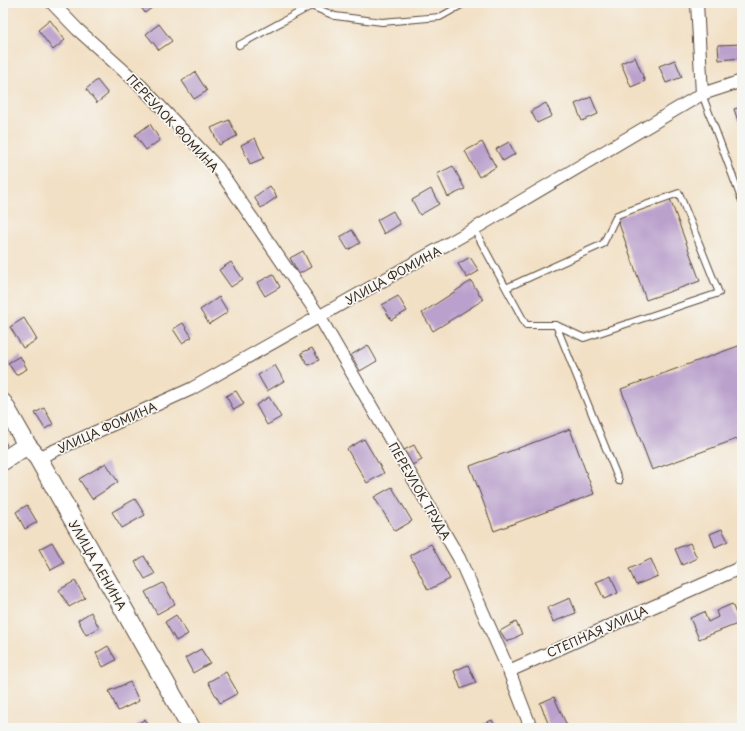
<svg xmlns="http://www.w3.org/2000/svg" width="745" height="731" font-family="'Playpen Sans',sans-serif">
<style>
.building{fill:#baa0cc}
.lines{fill:none;stroke-linecap:round;stroke-linejoin:round}
.lane-casing{stroke:#564537;stroke-width:8}
.street-casing{stroke:#564537;stroke-width:14}
.secondary-casing{stroke:#564537;stroke-width:20}
.lane{stroke:#fff;stroke-width:6}
.street{stroke:#fff;stroke-width:12}
.secondary{stroke:#fff;stroke-width:18}
.labels{text-anchor:middle;dominant-baseline:central;stroke-width:3.5;stroke-linejoin:round;paint-order:stroke}
.street-label{font-size:12px;fill:#3b2a1e;stroke:#f6f6f2}
</style>
<rect width="100%" height="100%" fill="#f6f6f2"/>
<filter id="ink" filterUnits="userSpaceOnUse"><feTurbulence type="fractalNoise" baseFrequency=".025" numOctaves="2"/><feDisplacementMap in="SourceGraphic" scale="8" xChannelSelector="R" yChannelSelector="G"/><feConvolveMatrix kernelMatrix="1 2 1 2 8 2 1 2 1" color-interpolation-filters="sRGB"/></filter>
<filter id="wash" filterUnits="userSpaceOnUse"><feTurbulence type="fractalNoise" baseFrequency=".012" numOctaves="4" result="noise"/><feDisplacementMap in="SourceGraphic" scale="16" xChannelSelector="R" yChannelSelector="G"/><feGaussianBlur stdDeviation="0.9" result="paint"/><feColorMatrix in="noise" values="0 0 0 0 0 0 0 0 0 0 0 0 0 0 0 0 0 1.4 0 .05"/><feComposite in="paint" operator="in"/></filter>
<g filter="url(#wash)">
<rect width="100%" height="100%" fill="#f2e0c5"/>
<g id="blocks">
<path class="building" d="M138 3H158L145 13Z
M50 20 65 40 53 50 38 30Z
M159 24 172 41 159 50 146 34Z
M742 44V58L719 60 718 45Z
M635 57 645 81 631 87 621 63Z
M675 60 682 77 666 83 659 66Z
M195 72 207 91 194 99 182 81Z
M97 80 108 94 97 103 86 89Z
M591 97 598 114 582 121 575 104Z
M546 103 552 116 537 123 531 111Z
M742 107V119L738 121 734 109Z
M229 120 237 136 219 145 211 128Z
M150 124 160 140 146 150 135 135Z
M255 138 264 158 250 164 241 145Z
M482 142 496 167 479 177 465 151Z
M509 142 515 154 503 161 496 149Z
M453 166 465 189 448 197 437 174Z
M270 186 277 197 261 208 254 197Z
M431 189 439 204 420 215 412 200Z
M670 199 700 281 646 300 617 218Z
M393 211 400 224 384 234 377 220Z
M352 230 360 243 348 250 340 237Z
M303 251 311 267 299 274 290 258Z
M470 257 479 271 467 278 458 264Z
M231 262 243 279 231 287 219 270Z
M273 274 280 287 265 296 257 283Z
M471 281 483 300 433 331 422 313Z
M398 296 407 311 391 320 382 305Z
M219 297 228 312 209 324 200 310Z
M24 318 37 340 23 348 10 327Z
M183 323 192 337 182 343 173 329Z
M368 345 377 361 360 371 351 355Z
M741 345 742 348V437L652 470 621 389Z
M312 348 319 360 308 365 301 353Z
M20 356 27 369 16 375 8 363Z
M275 365 284 381 267 391 258 375Z
M236 391 244 404 234 410 226 396Z
M269 397 281 417 267 425 256 405Z
M44 408 53 424 45 429 35 413Z
M570 429 594 494 494 531 470 466Z
M3 438 7 445 3 447Z
M364 439 384 473 367 483 347 449Z
M414 445 422 460 412 465 404 450Z
M106 463 118 482 92 499 79 479Z
M392 487 412 521 395 531 374 497Z
M135 499 145 515 122 528 112 512Z
M27 505 37 522 25 529 16 512Z
M722 529 728 541 715 547 710 534Z
M52 542 64 563 51 570 39 549Z
M690 543 697 558 682 565 675 549Z
M431 544 450 579 428 590 410 555Z
M144 556 155 574 145 579 135 562Z
M651 559 658 576 636 585 629 569Z
M611 576 618 593 604 599 596 582Z
M75 581 85 598 69 607 59 590Z
M163 583 175 604 157 614 145 592Z
M570 598 576 613 553 622 547 608Z
M732 604 740 623 699 639 690 618 704 612 708 622 718 617 716 611Z
M91 612 99 628 86 635 78 620Z
M176 615 188 634 176 641 165 622Z
M516 622 522 634 507 642 500 631Z
M108 646 116 660 103 667 96 653Z
M201 649 210 663 193 673 185 658Z
M468 665 476 683 461 689 454 671Z
M226 672 238 693 220 703 208 682Z
M130 682 139 701 118 711 109 691Z
M554 697 568 728H550L540 703Z
M145 719 150 728H138L136 725Z
M492 720 496 728H478V726Z"/>
</g>
</g>
<g filter="url(#ink)">
<use href="#blocks" fill-opacity="0" stroke="#564537" stroke-width="1"/>
<g class="lines">
<g class="lane-casing">
<path id="lane" d="M239 45 311 6 335 16 382 22 440 17 465 3
M702 94 742 201
M474 229 526 325H556L584 338 719 293 679 193 617 215 603 244 506 288
M556 325 619 481"/>
</g>
<g class="street-casing">
<path id="street" d="M52 3 77 29 142 87 217 167 319 316 459 558 509 671
M697 3 702 94
M38 458 191 389 474 229 702 94 742 81
M531 728 509 671 742 567"/>
</g>
<g class="secondary-casing">
<path id="secondary" d="M3 403 27 445 38 458 191 728
M3 461 27 445"/>
</g>
<use href="#lane" class="lane"/>
<use href="#street" class="street"/>
<use href="#secondary" class="secondary"/>
</g>
</g>
<g class="labels">
<g class="street-label">
<text transform="translate(173 123) rotate(47)">ПЕРЕУЛОК ФОМИНА</text>
<text transform="translate(393 275) rotate(-29)">УЛИЦА ФОМИНА</text>
<text transform="translate(107 427) rotate(-24)">УЛИЦА ФОМИНА</text>
<text transform="translate(420 491) rotate(60)">ПЕРЕУЛОК ТРУДА</text>
<text transform="translate(98 565) rotate(60)">УЛИЦА ЛЕНИНА</text>
<text transform="translate(597 631) rotate(-24)">СТЕПНАЯ УЛИЦА</text>
</g>
</g>
<rect width="745" height="731" fill="none" stroke="#f6f6f2" stroke-width="16"/>
</svg>
